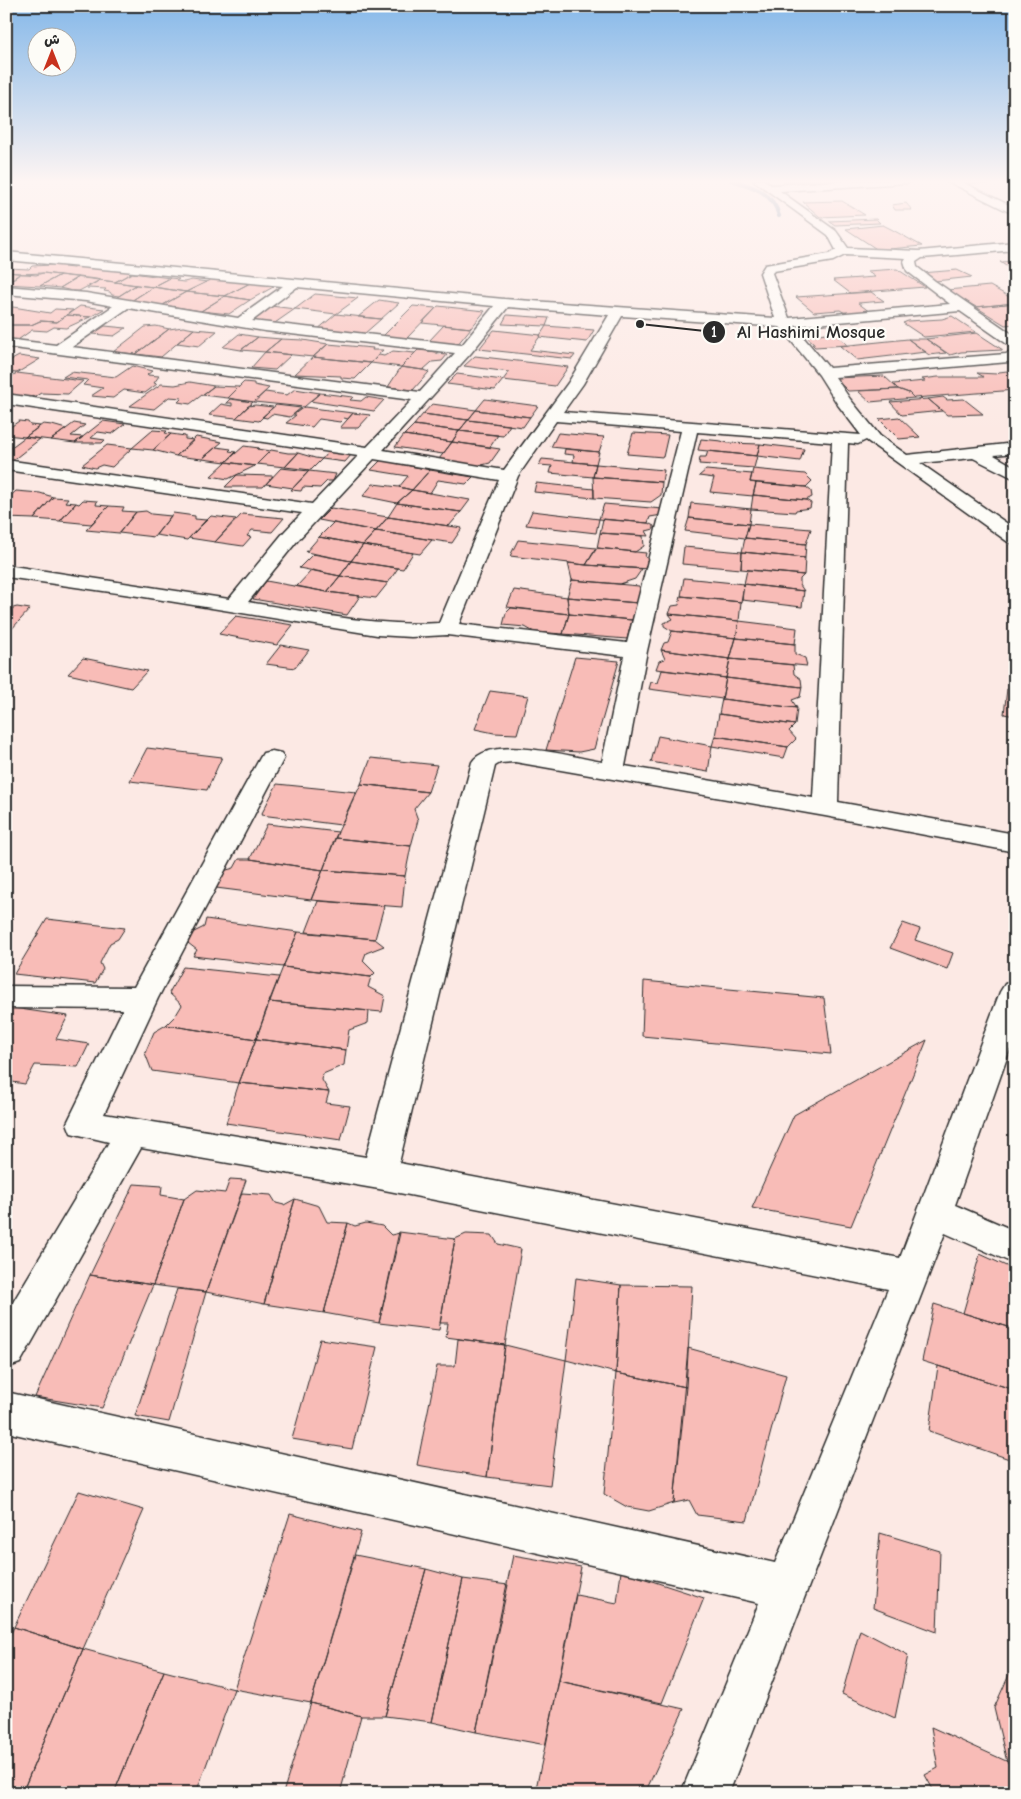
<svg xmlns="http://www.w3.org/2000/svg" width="1021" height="1799" font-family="'Comic Neue','Playpen Sans Arabic',sans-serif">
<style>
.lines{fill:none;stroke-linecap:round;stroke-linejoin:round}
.stream{stroke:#68839e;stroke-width:4}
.building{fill:#f8bcb7;stroke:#2b2b2b}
.minor-casing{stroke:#2b2b2b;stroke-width:3}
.minor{fill:#fdfcf7;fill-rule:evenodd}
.leader{fill:none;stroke:#2b2b2b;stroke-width:2}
.callout-dot{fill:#2b2b2b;stroke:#fdfcf7;stroke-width:2}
.mark-label{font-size:15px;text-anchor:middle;font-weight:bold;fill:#fff}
.callout-label{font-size:18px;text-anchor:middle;font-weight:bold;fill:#2b2b2b;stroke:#fdfcf7;stroke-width:4.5;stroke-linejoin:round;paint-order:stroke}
</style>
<rect width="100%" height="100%" fill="#fce9e4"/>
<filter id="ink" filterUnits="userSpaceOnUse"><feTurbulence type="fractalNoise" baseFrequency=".02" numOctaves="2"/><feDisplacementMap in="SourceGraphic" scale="10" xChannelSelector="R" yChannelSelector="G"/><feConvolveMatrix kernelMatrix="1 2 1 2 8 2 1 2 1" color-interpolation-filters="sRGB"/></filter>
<g filter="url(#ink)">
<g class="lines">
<path class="stream" d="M731 180C752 186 773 192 779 216"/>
</g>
<path class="building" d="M784 180H818L825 185 793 186Z
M963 180H987L993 183 970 184Z
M842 201 865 215 820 217 803 202Z
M906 203 912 210H895L892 205Z
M876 219 880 223 835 225 829 221Z
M883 225 891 229 922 246 878 250 846 229Z
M1015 261V272L1000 262Z
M56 263 69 264 64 267 73 268 79 265 133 272 115 282 43 273 36 275 6 272 8 268 29 269 32 266 52 265Z
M897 269 925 287 850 293 833 280 875 277 867 271Z
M957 270 972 277 935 281 922 273Z
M6 272 21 273 7 282Z
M43 273 60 275 40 286 6 284 20 274Z
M132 273 170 278 153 287 115 282Z
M60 275 78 277 60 288 40 286Z
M78 277 96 279 100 280 79 291H72L60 288Z
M170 278 179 279 176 281 184 282 192 280 207 282 186 292 153 287Z
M214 278 252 282 225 296 186 292Z
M100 280 115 282 136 285 119 296 112 295 110 292 104 291 106 289 87 288Z
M252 282 275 286 250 300 225 296Z
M136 285 153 287 131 301 114 299Z
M990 286 1015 300V303L976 307 947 290Z
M153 287 186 292 163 305 131 301Z
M186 292 225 296 201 311 163 305Z
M871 292 884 301 858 303 870 312 847 314 840 310 814 312 796 297Z
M315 294 358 298 336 314 295 309Z
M225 296 250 300 229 314 201 311Z
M379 300 399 303 381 319 358 317Z
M1015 303V324L1005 325 976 307Z
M80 306 104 309 90 317 67 315Z
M271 306 295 309 272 325 249 322Z
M413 306 436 308 406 339 383 336Z
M438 306 485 311 471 328 422 323Z
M13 307 50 313 55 309 73 310 57 322 40 321 31 325H6V311Z
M336 314 381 319 364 334 317 330Z
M67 315 90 317 66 328 54 327 47 331 32 330 15 342 6 341 8 325H31L40 321 57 322Z
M507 315 549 318 546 326 502 324Z
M952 316 976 332 924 337 903 323 908 321 942 319Z
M444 325 471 328 457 345 429 341Z
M105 326 126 328 114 336 93 334Z
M156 326 169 329 136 354 113 352 145 327Z
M546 326 594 330 587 342 539 337Z
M183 327 194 329 161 357 136 354 169 329Z
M194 329 217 331 199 346 177 343Z
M494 330 541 335 530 350 575 355 572 359 479 349Z
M833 332 848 345 815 347 812 344H815L806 336Z
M977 333 1003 350 961 352 950 355 926 339Z
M239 334 258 337 241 350 223 347Z
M258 337 281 339 265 352 241 350Z
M281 339 303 340 328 344 313 357 265 352Z
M908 339H926L946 353 929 355Z
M908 339 926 352 857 360 840 346Z
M328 344 373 348 372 350H383L371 363 313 357Z
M418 350 437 352V354L447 355 442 361 432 362 423 370 401 367Z
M393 351 415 353 401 367 371 363 379 355 384 356Z
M265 352 291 355 275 370 251 368Z
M19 356 40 359 17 373 6 372V363Z
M475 356 568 367 555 386 503 380 509 372 464 366Z
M313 357 371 363 355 379 341 378V376L295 374Z
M132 366 152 371 147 375 159 376 154 383 157 384 145 393 124 390 113 398 91 396 103 388 83 385 88 380 63 377 71 372 116 377Z
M401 367 423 370 429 372 413 390 388 387Z
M1007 371 1015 378V390L914 398 909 393 898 389 893 384 925 381 922 379 938 377H984L977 373 997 374 999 372Z
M17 373 83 381 68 394 41 393 36 396 27 397 6 395V379Z
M457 374 503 380 495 390 447 384Z
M884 376 898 389 848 391 835 378Z
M190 382 214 386 190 404 178 402 182 398 169 397 154 409 130 406 161 384 175 385Z
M244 382 254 383V385L269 388 254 402 228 398Z
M214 386 239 387 228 398 202 395Z
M295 389 320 393 304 407 254 402 265 392 287 395Z
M898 389 909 393 914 398 870 402 858 391Z
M320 393 353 397 350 400 361 401 366 397 384 400 374 411 310 401Z
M943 397 947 400 964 399 983 414 947 415 928 399Z
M230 399 253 402 236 418 209 415 221 404 232 406V403H226Z
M485 399 538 406 530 417 476 410Z
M928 399 942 411 902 415 890 402Z
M432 404 476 410 468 420 423 414Z
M255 405 273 407 259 421 236 418 248 406Z
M276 405 301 408 290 417 272 414 267 418 262 417Z
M304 407 353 413 348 419 344 418 340 422 319 419 312 427 286 423 296 415H293Z
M476 410 530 417 523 427 468 420Z
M353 413 370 415 358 428H340Z
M423 414 468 420 459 431 414 425Z
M899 417 920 437 899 439 879 419Z
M468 420 510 425 503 436 459 431Z
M19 421 28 422 30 425 40 426 25 437 6 435V430Z
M103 421 125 424 112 434 98 432 91 438 105 440 102 443H75Z
M74 423 85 425 71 436 83 437 75 443 51 440Z
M43 424 52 425 66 429 51 440 25 437Z
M414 425 459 431 452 442 404 435Z
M153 430 167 431 165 433 171 434 153 450 132 448Z
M459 431 498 435 490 447 452 442Z
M558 433 604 437 599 452 551 447Z
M633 433 668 435 663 457 627 454Z
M171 434 185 436V439L194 440 176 456 153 450Z
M404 435 452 442 443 454 395 447Z
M25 437 40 439 12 461H6V451Z
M196 437 222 442 202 459 176 456Z
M701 439 721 441 728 443 760 444 757 456 698 450Z
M452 442 500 449 490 463 478 466 439 459Z
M760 444 804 449 800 461 757 456Z
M107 445 132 448 112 467 102 465 95 468 82 465Z
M244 446 259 448 257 449 270 451 255 466 226 462Z
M216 447 231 449 229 451 236 452 226 462 202 459Z
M330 449 352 454 345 462 322 459Z
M565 449 599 452 596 464 573 462 574 455 564 454Z
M271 450 288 453H298L285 467 257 464Z
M708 451 757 456 754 468 699 464 700 457H706Z
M298 453 315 458 322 459 311 470 285 467Z
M542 459 596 464 593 477 550 473 552 466 539 465Z
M381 460 430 470 412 490 399 487 408 476 371 470Z
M226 462 255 466 228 479 211 476Z
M596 464 664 470 662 482 593 477Z
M281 468 309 471 293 488 266 484Z
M753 469 805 474 812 481 806 487 750 482Z
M430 470 473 477 466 484 438 480 430 493 412 490Z
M706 470 752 474 750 482 756 483 753 496 710 492 714 478 699 476Z
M309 471 336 474 333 481H327L320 488 303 487 301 491 291 490Z
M237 475 273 476 263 487H225Z
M593 477 662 482 661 495 651 502 594 498Z
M536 483 594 489V498L534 492Z
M756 483 806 487 811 491 812 497 806 500 753 495Z
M373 484 399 487 412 490 397 503 363 496Z
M412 490 430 493 470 500 461 512 397 503Z
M16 491 40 493 53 497 34 519 6 518V500Z
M753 495 806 500 811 503 810 508 796 510 795 512 751 509Z
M53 497 68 498 65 502 76 503 60 521 34 519Z
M83 500 97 501 96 505 109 506 91 524 60 521 76 503 79 504Z
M397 503 461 512 449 526 388 517Z
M691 503 751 509 749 524 689 518Z
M604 504 663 509 662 515 650 517 648 523 599 519Z
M109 506 124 507 122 511 136 512 119 533 86 530Z
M331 508 388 517 376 531 319 520Z
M146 511 151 514 171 516 154 537 119 533 136 512Z
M532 511 599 519 596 533 526 525Z
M173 513 195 516V519L206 520 187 540 156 535Z
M242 514 284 518 272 532 252 530 247 536 251 537 243 546 215 542Z
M211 516 236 519 215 542 189 538Z
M388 517 449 526 462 528 452 543 376 531Z
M689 518 749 524 745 538 685 531Z
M603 519 648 523 654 526V529L646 531 649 536 600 533Z
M333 523 376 531 363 545 319 537Z
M749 524 811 529 806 544 745 538Z
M376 531 432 540 420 554 363 545Z
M600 533 643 536 644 546 635 552 597 548Z
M319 537 363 545 351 561 306 552Z
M745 538 806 544 805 558 742 552Z
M518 540 596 548 586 565 510 556Z
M363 545 413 553 403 569 351 561Z
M684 547 742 552 741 569 682 564Z
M597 548 646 553 645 557 652 561 650 569 586 565Z
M742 552 805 558 804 575 741 569Z
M313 554 351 561 340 576 299 568Z
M351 561 398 568 388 583 340 576Z
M568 563 586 565 642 569 635 579 620 584 572 580Z
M312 570 340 576 327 592 297 586Z
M747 570 804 575 800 579V585L804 591 744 584Z
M340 576 388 583 376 598 327 592Z
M684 578 744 584 741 602 681 596Z
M572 580 639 586 641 593 638 603 567 597Z
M266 581 327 592 360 596 347 615 253 599Z
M744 584 804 591 802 607 742 600Z
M514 590 567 597 569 614 507 607Z
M681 596 741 602 739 621 669 614 672 606 679 605Z
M567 597 638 603 632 620 569 614Z
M17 607 30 609 9 632H6V610Z
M511 608 569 614 563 634 534 632 525 627 503 625 506 613Z
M569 614 632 620 627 639 563 634Z
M669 614 739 621 736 638 672 631 664 626V623L673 619Z
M236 616 293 625 277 645 219 634Z
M739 621 797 628 795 644 736 638Z
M672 631 736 638 730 659 661 650 664 643 668 642Z
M736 638 795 644V654L805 658 807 666 730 659Z
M281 645 309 650 295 668 266 664Z
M661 650 730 659 726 678 656 669 659 661 665 659Z
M575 657 619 661 594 749 579 752 546 750Z
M83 658 147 671 131 688 68 674Z
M730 659 793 665 794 674 801 679 802 687 726 678Z
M662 670 726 678 722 699 649 689 651 682 658 683Z
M726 678 802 687 800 697 792 700 797 708 722 699Z
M1007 689 1015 691V716L1004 714Z
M490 691 528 696 517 734 494 733 475 729Z
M722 699 797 708 795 725 719 714Z
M719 714 795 725 789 731 796 739 788 747 715 736Z
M658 736 712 746 708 772 651 762Z
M715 736 788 747 784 758 712 746Z
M147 748 222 757 207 790 130 781Z
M371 758 437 765 428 792 361 784Z
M277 784 356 792 341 825 261 815Z
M361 784 428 792 414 809 418 820 411 846 335 838Z
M267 824 338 832 323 870 250 859Z
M335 838 411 846 405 876 323 870Z
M239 859H250L323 870 311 900 216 888 223 871 234 868Z
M323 870 405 876 402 907 311 900Z
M318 901 384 906 375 939 306 932Z
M47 919 125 928 118 939 110 943 100 963 103 969 95 983 14 974Z
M206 919 298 932 283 967 193 956 197 950 188 943 192 933 204 927Z
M903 923 920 929 915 940 953 953 947 969 890 948Z
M298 932 375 939 384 946 366 953 363 961 375 973 371 977 283 967Z
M183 967 279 977 256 1039 166 1025 176 1015 182 1005 169 993Z
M283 967 371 977 368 987 385 996 382 1012 269 1002Z
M644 981 824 998 831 1054 642 1036Z
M269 1002 369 1011 368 1023 349 1030 346 1050 256 1039Z
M6 1007 68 1016 56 1039 89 1044 78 1067 35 1065 25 1084 6 1081Z
M166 1025 256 1039 239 1083 152 1071 145 1053 154 1032Z
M256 1039 346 1050 344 1065 323 1074 322 1080 329 1092 239 1083Z
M927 1040 851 1226 752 1208 794 1115Z
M239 1083 329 1092 326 1103 350 1106 341 1140 226 1123Z
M230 1179 246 1180 206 1292 153 1285 184 1199 197 1190 225 1193Z
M134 1184 162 1186 161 1195 184 1199 153 1285 90 1275Z
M242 1193 271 1195 276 1203 284 1205 295 1199 264 1304 206 1292Z
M295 1199 319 1206 327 1222 348 1223 324 1313 264 1304Z
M348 1223 355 1226 366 1223 382 1226 391 1235 400 1233 379 1323 324 1313Z
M399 1232 455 1239 439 1330 379 1323Z
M466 1234 492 1235 498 1244 521 1249 505 1345 446 1337 448 1323H440L455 1239Z
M980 1254 1015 1270V1329L963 1313Z
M90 1275 153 1285 102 1408 35 1397Z
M576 1278 621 1285 616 1373 566 1360Z
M621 1285 692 1286 686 1387 616 1373Z
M177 1289 206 1292 169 1422 135 1416Z
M934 1304 1015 1329V1390L922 1361Z
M320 1339 377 1347 352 1449 292 1439Z
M458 1339 505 1345 487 1477 417 1465 437 1366H455Z
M505 1345 566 1360 550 1485 487 1477Z
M688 1348 786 1375 747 1521 697 1515 689 1500 674 1503Z
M938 1366 1015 1390V1461L929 1431Z
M616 1373 686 1387 674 1503 649 1511 627 1507 604 1494Z
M79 1491 144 1510 83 1649 14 1627Z
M290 1514 361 1532 311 1703 234 1689Z
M880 1533 940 1551 937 1632 873 1608Z
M355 1555 426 1569 385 1716H361L311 1703Z
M513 1555 581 1567 546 1745 476 1732Z
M426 1569 463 1579 432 1722 385 1716Z
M621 1571 704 1598 662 1703 559 1681 576 1595 617 1603Z
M463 1579 508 1585 476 1732 432 1722Z
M14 1627 83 1649 22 1793H6V1643Z
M860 1630 908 1655 895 1718 842 1694Z
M83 1649 164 1671 114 1793H22Z
M1013 1666 1015 1667V1765L1007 1762 994 1708Z
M164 1671 234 1689 196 1793H114Z
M559 1681 684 1709 645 1793H535Z
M311 1703 361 1716 340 1793H283Z
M931 1727 1015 1765V1793H935L925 1775 938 1768Z"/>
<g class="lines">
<g class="minor-casing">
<path id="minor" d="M753 180H765L771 185 855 180H912L907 183 780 191 836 231 848 248 919 251 1015 242V250L922 258 916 262 917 267 935 281 1015 336V347L1010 346 960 311 794 326 829 368 1006 354 1015 351V361L1009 362 835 377 850 399 880 436 907 455 1015 443V453L994 455 1015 467V479L973 458 920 463 1015 529V544L1008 542 866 440 858 444 848 443 838 802 1015 834V852L825 816 515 762 500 763 495 766 399 1163 900 1258 1000 992 1005 984 1015 981V1035L955 1205 1015 1231V1264L945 1233 729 1793H681L759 1603 6 1432V1392L775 1563 888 1289 379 1189 141 1148 20 1363 6 1368V1314L109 1142 71 1133 67 1123 123 1009 6 1008V986L134 987 260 758 263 753 272 751 281 753 284 758 158 998 104 1114 366 1157 472 762C491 734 572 757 602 762L624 656 447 635 411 637 377 635 138 596 6 577V565L229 599 284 532 302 513 6 470V460L312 504 358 456 6 404V394L367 447 412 400 6 347V339L56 345 113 306 86 301 6 294V286L86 293 238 318 283 286 6 260V252L504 299 775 318 760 273 765 265 829 254 836 250 828 235ZM845 255 906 258 904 261 907 271 950 304 789 318 772 273 774 271 833 261ZM297 287 494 306 462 345 252 321ZM508 307 609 315 568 383 504 470 383 450 471 353ZM128 308 265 331 455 353 420 392 72 347ZM622 316 780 327 819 375 838 405 861 435 563 412 583 384ZM556 421 681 431 627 643 459 624 518 476ZM697 432 832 442 813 798 625 766 647 651ZM374 459 499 480 439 623C375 627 311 612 248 602L298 540Z
M945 180H958L1015 208V215Z"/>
</g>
<use href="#minor" class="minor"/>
</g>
</g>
<linearGradient id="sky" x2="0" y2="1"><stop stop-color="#85b8e9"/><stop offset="0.42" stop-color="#fef5f3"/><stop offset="1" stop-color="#fef5f3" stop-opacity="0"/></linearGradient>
<rect width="1021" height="432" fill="url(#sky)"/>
<path class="leader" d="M640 324L714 332"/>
<g class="callout-dot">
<circle cx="640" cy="324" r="5"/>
<circle cx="714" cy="332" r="12"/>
</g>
<g class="mark-label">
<text x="714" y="337">1</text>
</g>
<g class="callout-label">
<text x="811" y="338">Al Hashimi Mosque</text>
</g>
<rect width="1021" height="1799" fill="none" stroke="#fdfcf7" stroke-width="25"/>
<rect x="12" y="12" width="996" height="1774" fill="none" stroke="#2b2b2b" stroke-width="2" filter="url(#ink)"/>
<g transform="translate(52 52)"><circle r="24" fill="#fdfcf7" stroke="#a9a8a5"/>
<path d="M0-4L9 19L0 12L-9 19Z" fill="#c8321e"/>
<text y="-8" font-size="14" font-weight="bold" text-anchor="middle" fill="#2b2b2b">ش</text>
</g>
</svg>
